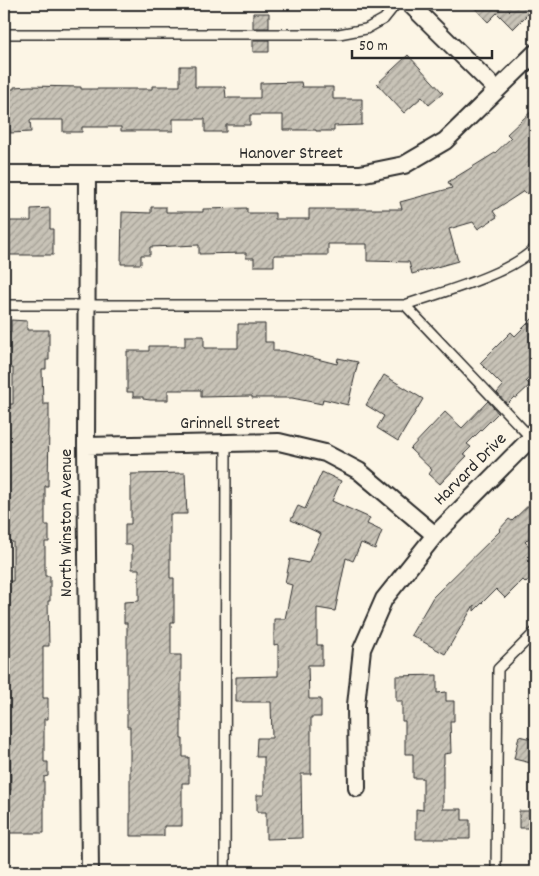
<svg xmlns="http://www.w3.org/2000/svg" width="539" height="876" font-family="Dekko,sans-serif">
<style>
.building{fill:url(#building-hatch);stroke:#2b2b2b}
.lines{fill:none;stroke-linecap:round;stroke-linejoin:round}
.service-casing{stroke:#2b2b2b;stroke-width:12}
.minor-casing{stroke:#2b2b2b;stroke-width:20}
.service{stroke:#fcf5e5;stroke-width:9}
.minor{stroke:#fcf5e5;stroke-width:16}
.labels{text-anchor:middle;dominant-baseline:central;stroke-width:4;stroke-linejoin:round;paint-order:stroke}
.street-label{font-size:18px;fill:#2b2b2b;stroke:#fcf5e5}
</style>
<defs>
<pattern id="building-hatch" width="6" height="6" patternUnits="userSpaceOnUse" patternTransform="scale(1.25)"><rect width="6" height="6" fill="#c8c3b7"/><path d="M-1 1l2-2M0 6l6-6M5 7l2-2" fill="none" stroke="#a39f95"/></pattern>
</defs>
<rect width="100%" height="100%" fill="#fcf5e5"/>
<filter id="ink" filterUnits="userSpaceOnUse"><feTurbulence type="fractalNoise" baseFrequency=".02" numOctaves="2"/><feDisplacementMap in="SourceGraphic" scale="10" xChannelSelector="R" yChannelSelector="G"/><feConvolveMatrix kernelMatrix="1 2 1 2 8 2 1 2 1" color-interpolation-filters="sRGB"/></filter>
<g filter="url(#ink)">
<path class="building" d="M471 4H535V7L513 29 497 13 488 22Z
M253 13H269V28H253Z
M253 40H269V52H253Z
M408 55 443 93 429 105 422 97 404 113 377 84Z
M180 66H195V87H225L226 98H260V83L301 82 302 87H333V99H362V125L334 126V131H316V130H283V115H250V125H226V132H205V119H173V131H121V127H82V132H63V120H30L31 132 10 133 9 124H4V89H14V87L30 86 81 87V89H152V86H180Z
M535 108V186L527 194 524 191 493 211 497 217 478 229 473 222 449 229 458 261 412 274 409 262 367 261V244H328V255H274V266H254V258H246V253L199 254V245L150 247V255H141V264H121L122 212 151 213V207H166V212H203V209L247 208V213H275V219H309V209H402L400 202 452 188 448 182 495 153 511 138 507 134Z
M50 208V229H53V255H8V221H31V209Z
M535 316V371L526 381 530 385 516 398 514 397 507 404 497 393 503 386 480 363 511 332 515 336Z
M11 320 27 321V330H49V360H46V369H42L43 404H49V425L48 486H45V525H49V542H45V576H50V601H48L49 646H43V698H48V719H44V762H48V776L44 777V833H4V790H11L10 759H4V581H13V542H9V523H4V439H6V404H13V368H4V332H11Z
M238 324H265V342H273V351H285L337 364 338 358 358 362 348 405 323 399 322 404 292 398H252V396L201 397V390H168V400H150L143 399V397H133V392H127V351H149V346H185V336H204V348H238Z
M384 375 423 399 398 441 377 428 384 416 366 405Z
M488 401 498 413 467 444 471 447 464 454 467 456 440 484 429 474 432 470 410 449 445 412 462 428Z
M322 472 341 481 332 501 370 518 367 524 382 531 375 549 361 543 353 561 346 558 335 611 317 608V645H322V665H308L309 699H321V717H311V774H301L302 838 266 839V812H257V795H264V757H256L257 738H272L271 702H236V677L278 676V644L274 645V619H285L292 585 285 583 290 559 308 563 321 534 291 520 298 506 305 509Z
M185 473 187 514H170V578H174V622H171V655H181V739H183V757H189V783H182V826H164V836H130V727H127V623H124V602L139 601V569H132V545H125V524H131V474Z
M535 499V532L525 542 535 551V573L526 583 523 580 505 598 496 589 474 611V605L445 654 411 635 433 597 500 531 499 530 509 519 512 521Z
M437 675V693L446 692V701H454V721H450L451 753 444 754V764L443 765V809H462V820H470V839H416V809L423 810V778H413V754H405V721H402V701H396V676Z
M519 736 535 740V764L514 759Z
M519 811H535V828H519Z"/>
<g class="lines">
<g class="service-casing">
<path id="service" d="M4 34H339L366 29 384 19 396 4
M4 305H405C442 292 508 275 535 248
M405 305 531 438
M225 872 226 443
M496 872 498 669 535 632"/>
</g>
<g class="minor-casing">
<path id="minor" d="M410 4 497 90
M4 174H360L404 165 445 141 535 53
M87 174 86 446 90 872
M86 446 279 442 325 453 359 471 435 535
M357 788 356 705 362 649 384 599 435 535 535 434"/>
</g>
<use href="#service" class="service"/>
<use href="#minor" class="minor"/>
</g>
</g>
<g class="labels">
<g class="street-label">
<text x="291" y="154">Hanover Street</text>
<text x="230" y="424">Grinnell Street</text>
<text transform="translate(471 470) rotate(-45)">Harvard Drive</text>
<text transform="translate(67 523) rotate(-90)">North Winston Avenue</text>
</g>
</g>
<rect width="539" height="876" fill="none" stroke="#fcf5e5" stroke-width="20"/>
<rect x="10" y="10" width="519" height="856" fill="none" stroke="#2b2b2b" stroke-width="2" filter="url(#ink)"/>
<path d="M352 50v8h140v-8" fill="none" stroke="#2b2b2b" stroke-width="2.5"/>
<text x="359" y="50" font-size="15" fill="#2b2b2b" stroke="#fcf5e5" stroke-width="4" paint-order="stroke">50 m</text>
</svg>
